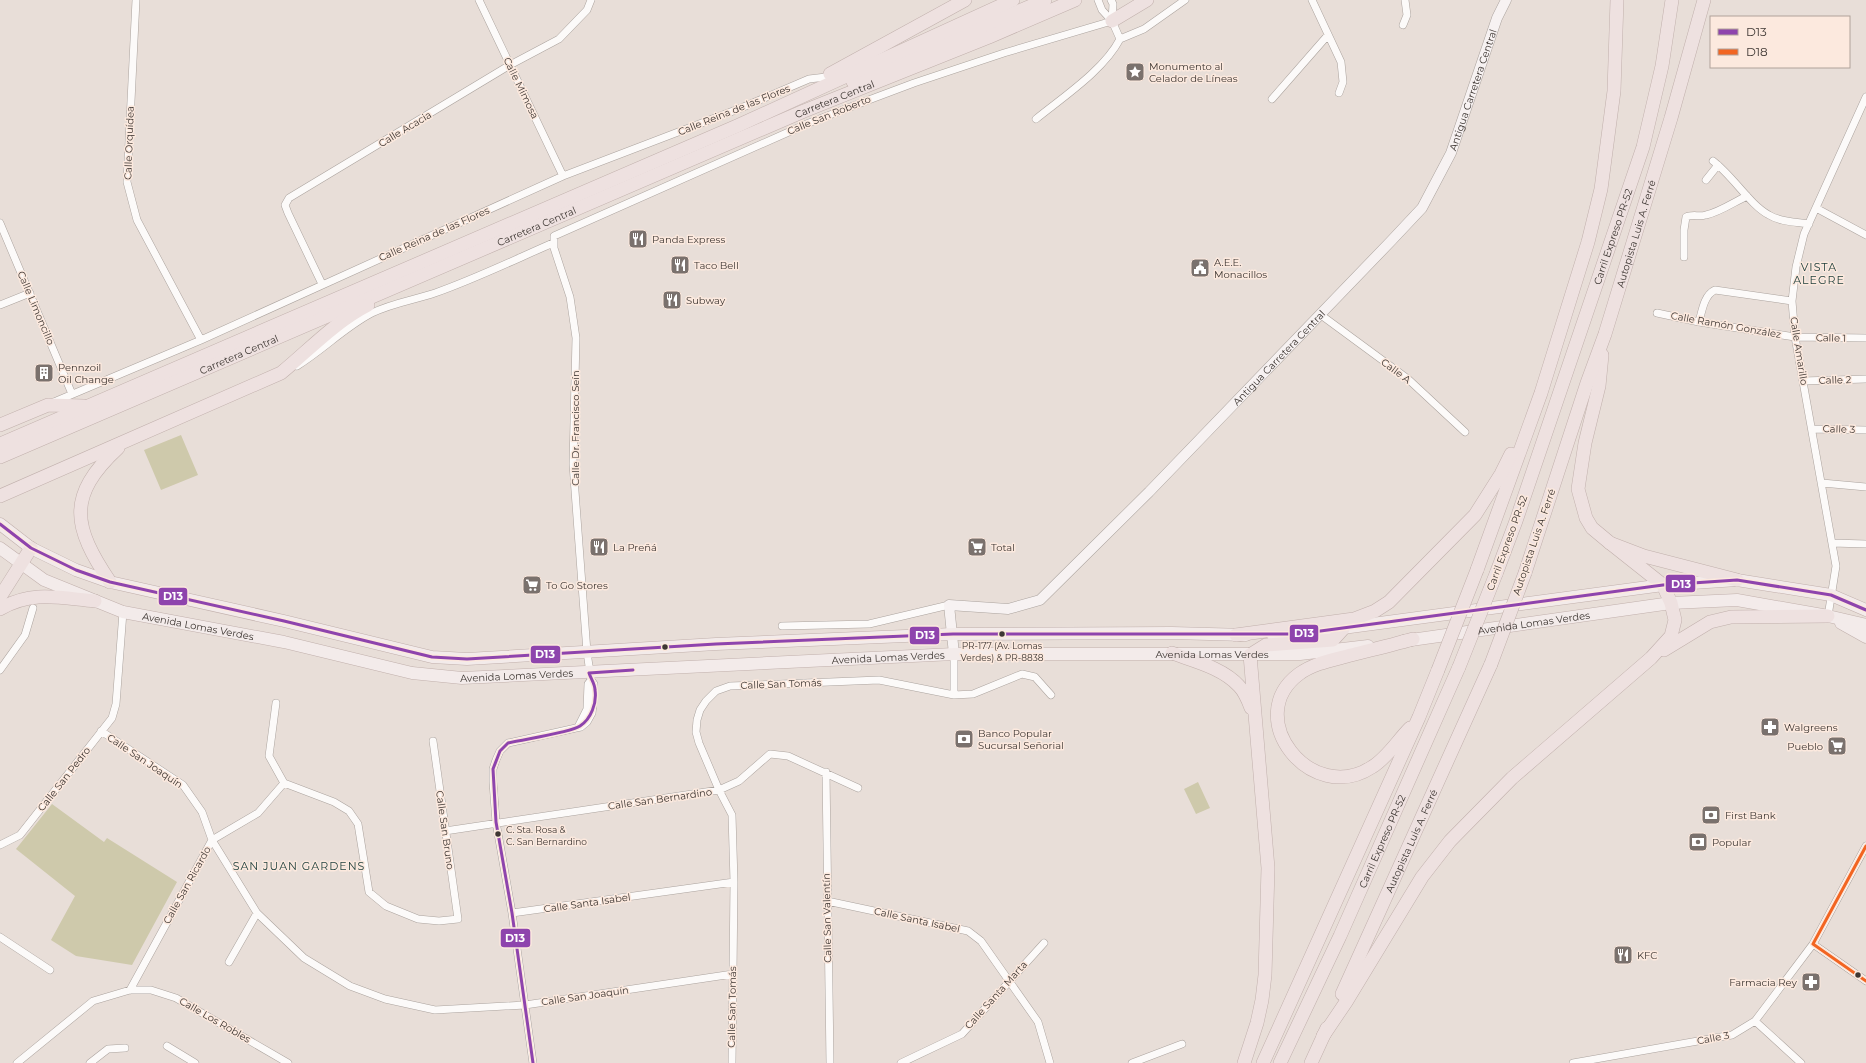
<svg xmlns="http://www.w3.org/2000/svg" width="1866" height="1063" font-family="Montserrat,sans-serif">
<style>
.green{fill:#cec9ab}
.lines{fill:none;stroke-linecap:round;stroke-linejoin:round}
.street-casing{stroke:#aba39e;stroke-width:8}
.secondary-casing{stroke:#aba39e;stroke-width:11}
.primary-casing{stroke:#c1b0ac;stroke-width:13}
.highway-casing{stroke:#c1b0ac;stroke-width:14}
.street{stroke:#fcfaf9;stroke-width:7}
.secondary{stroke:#f7f2f2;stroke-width:10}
.primary{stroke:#f3ebea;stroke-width:12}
.highway{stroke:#eee1e0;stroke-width:13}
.highway-bridge-casing{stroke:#c1b0ac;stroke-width:14;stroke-linecap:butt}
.highway-bridge{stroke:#eee1e0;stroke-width:13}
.bus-1-casing{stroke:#fce9de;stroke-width:6}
.bus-2-casing{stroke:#fce9de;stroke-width:6}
.bus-1{stroke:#8e44ad;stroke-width:3}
.bus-2{stroke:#f26522;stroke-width:3}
.bus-dot{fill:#3e3733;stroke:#fce9de;stroke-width:1.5}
.labels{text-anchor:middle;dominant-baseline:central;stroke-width:3;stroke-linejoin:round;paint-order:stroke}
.bus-label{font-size:9px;fill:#3e3733;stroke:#fce9de}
.poi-label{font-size:10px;fill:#3e3733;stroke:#fce9de;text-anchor:start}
.street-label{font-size:10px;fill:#3e3733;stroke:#fce9de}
.neighbourhood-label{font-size:11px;letter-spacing:1px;fill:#1a3c39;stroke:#fce9de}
.line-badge{stroke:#fce9de;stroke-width:1.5}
.badge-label{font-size:11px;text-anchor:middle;font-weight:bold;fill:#fff}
</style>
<rect width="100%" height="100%" fill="#e8ded8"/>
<path class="green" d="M181 435 198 475 161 490 144 450Z
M1198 782 1210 808 1196 814 1184 789Z
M52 804 104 842 107 838 177 882 132 965 76 956 51 940 75 896 16 849Z"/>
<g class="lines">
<g class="street-casing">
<path id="street" d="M136 0 127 182 137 220 201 340
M479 0 563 176
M1098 0 1102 10 1112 21 1120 39
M1111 0 1113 4 1112 21
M1312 0 1341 62 1343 82 1339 93
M1403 25 1407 15 1405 0
M1120 39 1144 29 1185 0
M1272 99 1328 35
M1036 119C1063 97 1104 70 1120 39
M1713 161C1733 176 1750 205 1769 215 1780 222 1796 222 1809 224
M1706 180 1718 165
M1816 208 1866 235
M0 223 72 394
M1684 257V230L1686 217C1692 214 1699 217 1706 215 1720 212 1734 202 1747 196
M322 284 288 213 285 205 289 198 510 65 559 39 587 10 591 0
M0 305 30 293
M1657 313 1699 322 1795 337 1866 338
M1321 315 1408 379 1465 432
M1699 322C1702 311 1704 295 1715 290L1792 301
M297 366C323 350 345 327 372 313 392 303 414 300 435 293 475 279 514 260 553 243
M1803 381 1866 379
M54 402 201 340 563 176 741 108 809 79 826 77
M1812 429 1866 430
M1822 483 1866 487
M1832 543 1866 544
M1828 616 1836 566 1795 337 1792 301 1796 267 1804 234 1866 97
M782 626 869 624 949 605
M954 654V695
M0 670 25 635 33 608
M276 703 269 756 284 783 334 802 349 811 358 824 369 892 386 906 418 919 439 921 458 919 433 741
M578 727 587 709 588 684 591 680
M101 731 183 785 202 812 212 840 257 913 304 958 350 986 385 999 435 1010 525 1005 733 974
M826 772 830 1063
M445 831 719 790 739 781 770 754 788 756 858 788
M0 845 20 835 112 718 116 704 123 612
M827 901 968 931 981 941 1038 1022 1050 1063
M512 913 734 882
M0 937 50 970
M1813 944 1866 981
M229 962 257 913
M130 990 212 840 258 813 284 783
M1755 1021 1801 1063
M167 1046 195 1063
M17 1063 93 1001 130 990H151L176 998 288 1063
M90 1063 108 1049 125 1048
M533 1063 512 913 496 822 493 782V769L496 760 500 751 508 743 576 728 581 727 587 722 592 713 594 696V684L591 680 587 652 573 464 576 338 570 297 554 248V236L809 123 866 101 914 83 1004 53 1112 21
M732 1063 734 882 732 815 719 790 699 743 696 732 697 720 700 710 706 701 716 691 730 686 879 680 954 695 973 694 1022 674 1035 677 1051 695
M901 1063 962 1034 1044 943
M1132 1063 1182 1044
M1573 1063 1732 1035 1755 1021 1813 944 1866 846"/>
</g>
<g class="secondary-casing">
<g id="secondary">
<path id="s1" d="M954 654 949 605 1008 609 1040 600 1149 492 1391 241 1422 208 1451 153 1497 18 1506 0"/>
</g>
</g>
<g class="primary-casing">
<g id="primary">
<path d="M0 524 31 548 76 570 110 582 284 621 432 657 467 659 716 644 953 634 1172 633 1246 635"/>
<path id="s2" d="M0 548 44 580 123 612 284 642 412 673 462 678 954 654H1300L1368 646"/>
<path d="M1841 623 1866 637"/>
<path d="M1273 635 1298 634 1663 585 1737 580 1831 595 1866 610"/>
<path id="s3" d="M1404 641 1671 603 1737 600 1828 616 1866 625"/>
</g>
</g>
<g class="highway-casing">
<g id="highway">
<path d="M1112 21 1147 0"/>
<path d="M830 74 965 0"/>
<path d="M853 82 1045 0"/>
<path d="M1602 355 1599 386 1585 443 1578 489 1586 518 1592 528 1610 543 1644 556 1737 580"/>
<path d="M0 425 48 405 84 406"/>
<path d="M0 444 737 126 1013 0"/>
<path id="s4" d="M0 457 804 111 989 37 1075 0"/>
<path d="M0 496 281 373C309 350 335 322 368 305"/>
<path d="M1477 570 1541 393 1588 242 1601 189 1614 91 1617 0"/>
<path id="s5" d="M1525 573 1587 383 1605 334 1671 118 1704 0"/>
<path id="s6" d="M1496 574 1516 521 1643 147 1662 66 1672 0"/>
<path d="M110 582C73 527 66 496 118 448"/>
<path d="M0 597 31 548"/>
<path d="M0 609C32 590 60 598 95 601"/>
<path d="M1236 635 1354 619 1375 611 1389 602 1475 515 1501 474 1511 454"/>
<path d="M1664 650 1710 622 1731 617 1828 616"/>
<path d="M1172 653C1194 661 1223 668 1239 686 1245 692 1248 700 1251 708"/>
<path d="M1410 728C1398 740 1387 758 1372 767 1311 807 1241 717 1299 674 1314 663 1333 660 1351 655 1371 650 1392 645 1413 639"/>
<path id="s7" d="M1342 994 1491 664"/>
<path d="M1323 1036 1346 1002 1422 877 1450 841 1512 778 1651 658 1671 636 1675 620 1671 603 1663 585 1610 543"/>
<path d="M1244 1063 1257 1023 1262 1000 1265 975 1268 868 1250 655 1266 645 1333 640 1343 629"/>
<path d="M1263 1063 1419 717 1438 670"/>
<path id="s8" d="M1280 1063 1340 936 1459 667"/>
<path d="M1311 1063 1327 1028"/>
</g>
</g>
<use href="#street" class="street"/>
<use href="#secondary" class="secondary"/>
<use href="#primary" class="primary"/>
<use href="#highway" class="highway"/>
<g class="highway-bridge-casing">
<path id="highway-bridge" d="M1491 664 1525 573
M1459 667 1496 574
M1438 670 1477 570"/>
</g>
<use href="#highway-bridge" class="highway-bridge"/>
<g class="bus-1-casing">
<path id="bus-1" d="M0 524 31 548 76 570 110 582 284 621 432 657 467 659 716 644 953 634H1298L1663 585 1737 580 1831 595 1866 610
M533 1063 512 913 496 822 493 769 500 751 508 743C524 739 569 733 580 726 591 719 597 703 595 690 595 684 591 679 589 673L633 670"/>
</g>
<g class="bus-2-casing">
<path id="bus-2" d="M1813 944 1866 846
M1813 944 1866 981"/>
</g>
<use href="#bus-1" class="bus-1"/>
<use href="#bus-2" class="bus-2"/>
</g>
<defs>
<g id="sight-square" transform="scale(1)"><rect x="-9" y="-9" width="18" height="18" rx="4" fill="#7a716d" stroke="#fce9de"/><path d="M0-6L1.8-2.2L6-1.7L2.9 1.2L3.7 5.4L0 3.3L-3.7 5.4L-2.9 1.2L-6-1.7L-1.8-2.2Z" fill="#fff"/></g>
<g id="restaurant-square" transform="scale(1)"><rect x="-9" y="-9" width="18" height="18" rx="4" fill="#7a716d" stroke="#fce9de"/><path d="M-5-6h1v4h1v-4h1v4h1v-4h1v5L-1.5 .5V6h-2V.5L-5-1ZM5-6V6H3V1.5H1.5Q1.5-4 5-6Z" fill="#fff"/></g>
<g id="civic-square" transform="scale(1)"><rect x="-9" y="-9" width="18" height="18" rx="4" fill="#7a716d" stroke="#fce9de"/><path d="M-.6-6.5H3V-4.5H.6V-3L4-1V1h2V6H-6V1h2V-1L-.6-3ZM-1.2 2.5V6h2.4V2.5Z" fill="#fff"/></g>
<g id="building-square" transform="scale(1)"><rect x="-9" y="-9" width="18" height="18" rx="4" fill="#7a716d" stroke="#fce9de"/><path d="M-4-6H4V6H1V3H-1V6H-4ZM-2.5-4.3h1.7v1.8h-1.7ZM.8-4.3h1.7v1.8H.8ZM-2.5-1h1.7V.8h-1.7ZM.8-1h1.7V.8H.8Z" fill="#fff"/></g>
<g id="supermarket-square" transform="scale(1)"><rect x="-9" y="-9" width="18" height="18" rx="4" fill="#7a716d" stroke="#fce9de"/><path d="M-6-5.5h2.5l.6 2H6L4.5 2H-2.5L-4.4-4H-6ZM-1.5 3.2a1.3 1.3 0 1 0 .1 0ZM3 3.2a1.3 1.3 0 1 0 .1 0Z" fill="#fff"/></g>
<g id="pharmacy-square" transform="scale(1)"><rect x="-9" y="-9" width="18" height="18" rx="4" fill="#7a716d" stroke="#fce9de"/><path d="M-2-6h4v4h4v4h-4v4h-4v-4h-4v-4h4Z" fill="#fff"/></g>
<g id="bank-square" transform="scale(1)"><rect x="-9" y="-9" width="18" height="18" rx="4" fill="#7a716d" stroke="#fce9de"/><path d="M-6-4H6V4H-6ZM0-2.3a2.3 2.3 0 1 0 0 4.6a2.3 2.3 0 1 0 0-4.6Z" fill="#fff"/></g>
</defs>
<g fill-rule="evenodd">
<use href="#sight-square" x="1135" y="72"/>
<use href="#restaurant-square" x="638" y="239"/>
<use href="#restaurant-square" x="680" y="265"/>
<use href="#civic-square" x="1200" y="268"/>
<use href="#restaurant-square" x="672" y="300"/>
<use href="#building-square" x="44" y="373"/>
<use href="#restaurant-square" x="599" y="547"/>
<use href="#supermarket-square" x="977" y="547"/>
<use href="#supermarket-square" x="532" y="585"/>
<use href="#pharmacy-square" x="1770" y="727"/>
<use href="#bank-square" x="964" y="739"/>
<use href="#supermarket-square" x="1837" y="746"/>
<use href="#bank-square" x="1711" y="815"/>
<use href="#bank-square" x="1698" y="842"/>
<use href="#restaurant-square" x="1623" y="955"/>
<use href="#pharmacy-square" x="1811" y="982"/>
</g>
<g class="bus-dot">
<circle cx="1002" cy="634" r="3.5"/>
<circle cx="665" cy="647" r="3.5"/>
<circle cx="498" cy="834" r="3.5"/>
<circle cx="1858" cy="975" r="3.5"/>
</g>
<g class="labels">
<g class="bus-label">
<text x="1002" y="645">PR-177 (Av. Lomas<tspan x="1002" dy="12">Verdes) &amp; PR-8838</tspan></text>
<text x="506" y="829" text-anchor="start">C. Sta. Rosa &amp;<tspan x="506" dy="12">C. San Bernardino</tspan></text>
</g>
<g class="poi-label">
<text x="1149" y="66">Monumento al<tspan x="1149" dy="12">Celador de Líneas</tspan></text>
<text x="652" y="239">Panda Express</text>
<text x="1214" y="262">A.E.E.<tspan x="1214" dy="12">Monacillos</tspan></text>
<text x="694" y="265">Taco Bell</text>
<text x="686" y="300">Subway</text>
<text x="58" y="367">Pennzoil<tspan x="58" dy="12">Oil Change</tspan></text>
<text x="613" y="547">La Preñá</text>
<text x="991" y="547">Total</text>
<text x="546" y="585">To Go Stores</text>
<text x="1784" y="727">Walgreens</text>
<text x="978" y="733">Banco Popular<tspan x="978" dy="12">Sucursal Señorial</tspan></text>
<text x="1823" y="746" text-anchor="end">Pueblo</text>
<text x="1725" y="815">First Bank</text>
<text x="1712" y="842">Popular</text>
<text x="1637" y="955">KFC</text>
<text x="1797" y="982" text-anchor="end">Farmacia Rey</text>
</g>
<g class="street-label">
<text transform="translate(521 88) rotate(64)">Calle Mimosa</text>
<text stroke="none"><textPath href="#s1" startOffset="818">Antigua Carretera Central</textPath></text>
<text stroke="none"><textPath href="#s4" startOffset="908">Carretera Central</textPath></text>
<text transform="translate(734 110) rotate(-22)">Calle Reina de las Flores</text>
<text transform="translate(829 115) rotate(-22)">Calle San Roberto</text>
<text transform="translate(405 129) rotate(-31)">Calle Acacia</text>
<text transform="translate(129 143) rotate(-88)">Calle Orquídea</text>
<text stroke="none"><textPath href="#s4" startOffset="584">Carretera Central</textPath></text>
<text transform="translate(434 234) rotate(-24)">Calle Reina de las Flores</text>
<text stroke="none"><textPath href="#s5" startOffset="357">Autopista Luis A. Ferré</textPath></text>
<text stroke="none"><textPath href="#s6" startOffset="357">Carril Expreso PR-52</textPath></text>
<text transform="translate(36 308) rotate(67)">Calle Limoncillo</text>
<text transform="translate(1726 325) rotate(10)">Calle Ramón González</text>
<text transform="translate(1831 338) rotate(1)">Calle 1</text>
<text transform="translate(1799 351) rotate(81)">Calle Amarillo</text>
<text stroke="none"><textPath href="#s4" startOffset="260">Carretera Central</textPath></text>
<text stroke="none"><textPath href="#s1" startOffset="482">Antigua Carretera Central</textPath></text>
<text transform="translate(1396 371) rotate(37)">Calle A</text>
<text transform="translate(1835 380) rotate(-2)">Calle 2</text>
<text transform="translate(575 428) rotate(-90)">Calle Dr. Francisco Seín</text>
<text transform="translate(1839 429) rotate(2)">Calle 3</text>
<text transform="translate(1534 542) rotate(-71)">Autopista Luis A. Ferré</text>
<text transform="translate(1507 543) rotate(-70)">Carril Expreso PR-52</text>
<text stroke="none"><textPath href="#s3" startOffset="131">Avenida Lomas Verdes</textPath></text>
<text stroke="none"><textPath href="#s2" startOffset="216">Avenida Lomas Verdes</textPath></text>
<text stroke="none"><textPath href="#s2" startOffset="1236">Avenida Lomas Verdes</textPath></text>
<text stroke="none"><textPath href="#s2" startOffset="912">Avenida Lomas Verdes</textPath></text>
<text stroke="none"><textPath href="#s2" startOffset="540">Avenida Lomas Verdes</textPath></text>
<text transform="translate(781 684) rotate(-2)">Calle San Tomás</text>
<text transform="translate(145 761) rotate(34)">Calle San Joaquín</text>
<text transform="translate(64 779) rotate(-52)">Calle San Pedro</text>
<text transform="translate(660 799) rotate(-8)">Calle San Bernardino</text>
<text transform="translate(445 830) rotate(82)">Calle San Bruno</text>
<text stroke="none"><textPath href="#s8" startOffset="244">Carril Expreso PR-52</textPath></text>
<text stroke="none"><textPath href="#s7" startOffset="168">Autopista Luis A. Ferré</textPath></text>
<text transform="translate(187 885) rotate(-61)">Calle San Ricardo</text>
<text transform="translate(587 903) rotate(-8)">Calle Santa Isabel</text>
<text transform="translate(827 918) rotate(-91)">Calle San Valentín</text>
<text transform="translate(917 920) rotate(12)">Calle Santa Isabel</text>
<text transform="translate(996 995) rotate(-48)">Calle Santa Marta</text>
<text transform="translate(585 996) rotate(-8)">Calle San Joaquín</text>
<text transform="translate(732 1007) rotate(-89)">Calle San Tomás</text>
<text transform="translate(215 1020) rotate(30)">Calle Los Robles</text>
<text transform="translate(1713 1038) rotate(-11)">Calle 3</text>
</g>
<g class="neighbourhood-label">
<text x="1819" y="267">VISTA<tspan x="1819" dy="13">ALEGRE</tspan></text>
<text x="299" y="866">SAN JUAN GARDENS</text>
</g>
</g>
<g class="line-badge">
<rect x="1665" y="574" width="31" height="19" rx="4" fill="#8e44ad"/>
<rect x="158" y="587" width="30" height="19" rx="4" fill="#8e44ad"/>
<rect x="1289" y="624" width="30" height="19" rx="4" fill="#8e44ad"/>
<rect x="909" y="626" width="31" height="19" rx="4" fill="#8e44ad"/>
<rect x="530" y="645" width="31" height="19" rx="4" fill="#8e44ad"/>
<rect x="500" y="928" width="31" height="20" rx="4" fill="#8e44ad"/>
</g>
<g class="badge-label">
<text x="1681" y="588">D13</text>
<text x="173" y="600">D13</text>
<text x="1304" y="637">D13</text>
<text x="925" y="639">D13</text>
<text x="545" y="658">D13</text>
<text x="515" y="942">D13</text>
</g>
<rect x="1710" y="16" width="140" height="52" fill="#fce9de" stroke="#b0a29a"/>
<rect x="1718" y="29" width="20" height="6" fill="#8e44ad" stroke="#b0a29a"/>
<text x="1746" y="36" font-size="12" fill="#3e3733">D13</text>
<rect x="1718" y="49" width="20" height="6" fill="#f26522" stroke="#b0a29a"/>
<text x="1746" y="56" font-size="12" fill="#3e3733">D18</text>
</svg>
